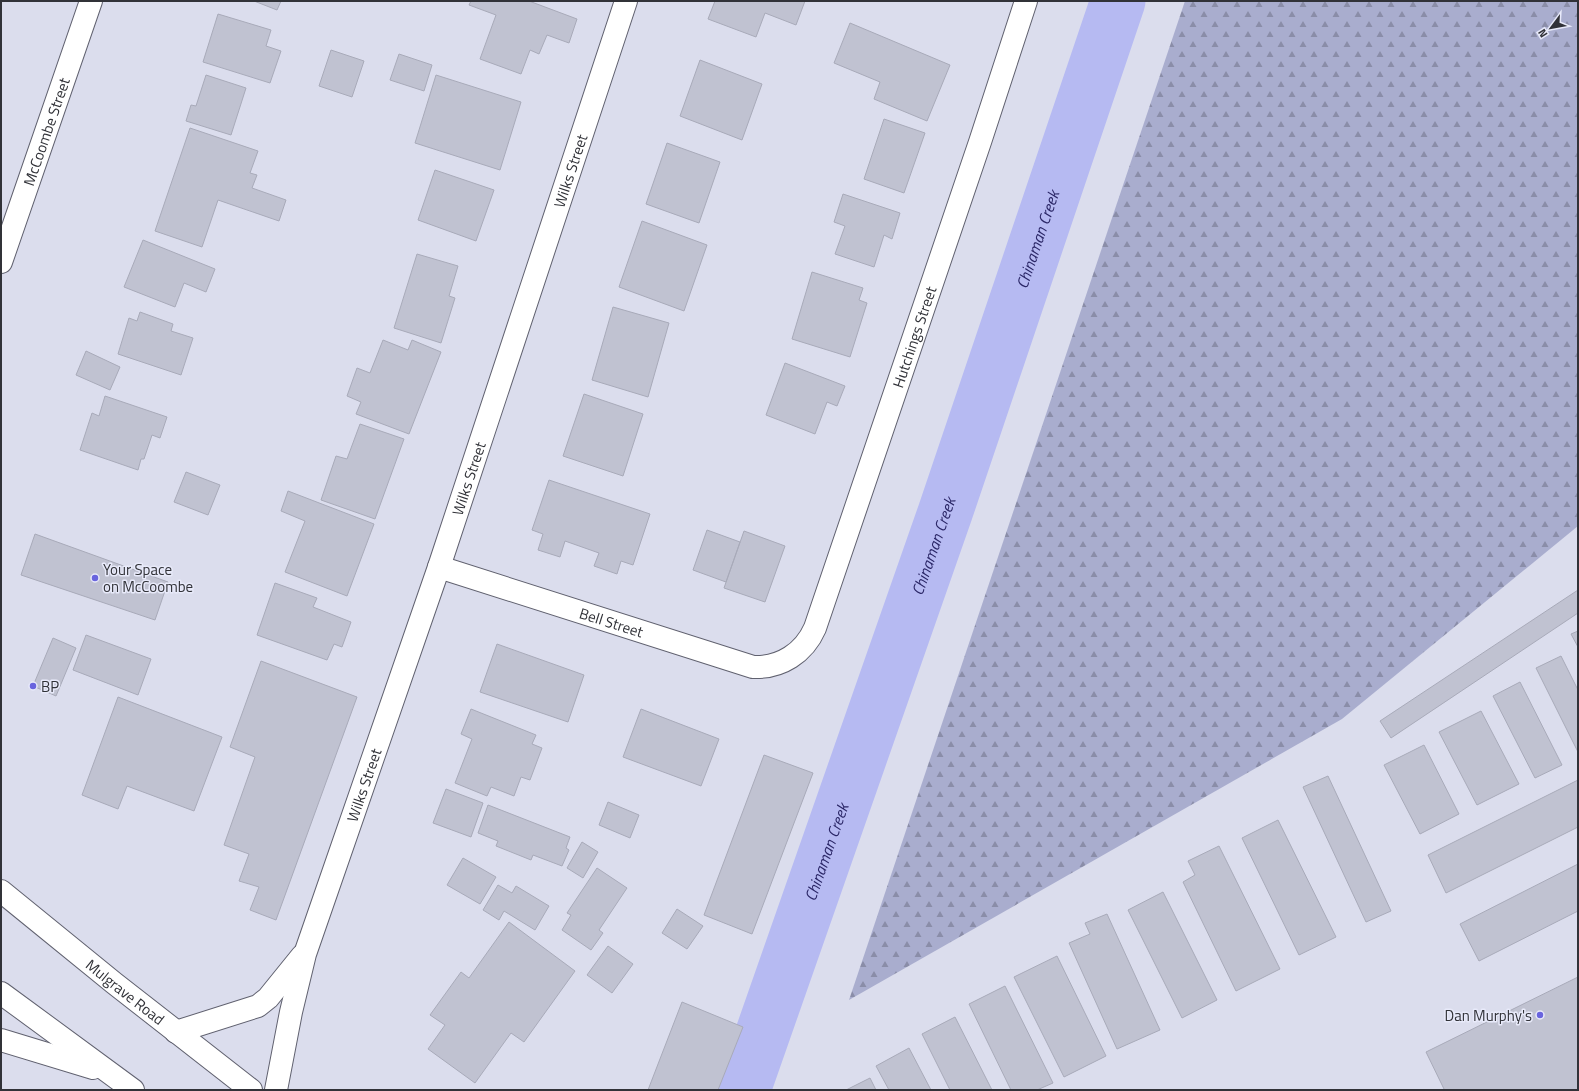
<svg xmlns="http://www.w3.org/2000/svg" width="1579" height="1091" font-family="'Titillium Web',sans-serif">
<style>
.forest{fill:url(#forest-firs)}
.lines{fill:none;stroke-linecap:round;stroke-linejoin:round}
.river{stroke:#b6baf2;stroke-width:55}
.building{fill:#c0c2d1;stroke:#a8aab9}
.street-casing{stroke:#60616f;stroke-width:24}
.primary-casing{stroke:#60616f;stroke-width:24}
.street{stroke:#fff;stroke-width:22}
.primary{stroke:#fff;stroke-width:22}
.poi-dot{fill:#6964de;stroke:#e8eafa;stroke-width:1.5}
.labels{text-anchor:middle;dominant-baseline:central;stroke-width:3;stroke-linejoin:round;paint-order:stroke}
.street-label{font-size:15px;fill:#313238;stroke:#e8eafa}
.poi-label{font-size:15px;fill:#313238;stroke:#e8eafa;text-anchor:start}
.water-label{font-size:16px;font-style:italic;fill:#2a2666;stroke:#e8eafa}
</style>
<defs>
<pattern id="forest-firs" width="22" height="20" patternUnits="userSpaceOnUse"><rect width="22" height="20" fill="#a9adce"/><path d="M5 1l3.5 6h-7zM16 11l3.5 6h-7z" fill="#8a8da8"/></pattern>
</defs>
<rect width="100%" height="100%" fill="#dbdded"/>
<path class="forest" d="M1185 1H1578V526L1342 719 849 1000Z"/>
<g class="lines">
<path class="river" id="s1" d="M743 1090 945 513 1118 1"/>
</g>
<path class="building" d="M254 1H281L277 10Z
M471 1H529L577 19 569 43 547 35 539 54 530 50 521 74 480 59 496 15 469 5Z
M715 1H805L796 25 765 13 756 37 708 19Z
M218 14 271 30 266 46 281 51 270 83 203 62Z
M850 23 950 65 927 121 874 99 880 82 834 63Z
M331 50 364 61 352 97 319 86Z
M399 54 432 65 424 91 390 80Z
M700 60 762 84 742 140 680 116Z
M206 75 246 88 231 135 186 121 191 105 196 106Z
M436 75 521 102 500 170 415 143Z
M884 119 925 133 904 193 864 179Z
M190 128 258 151 250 173 257 175 252 188 286 200 279 221 218 200 202 247 155 231Z
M667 143 720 162 699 223 646 204Z
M435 170 494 190 476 241 418 220Z
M843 194 900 213 892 239 884 235 874 267 835 254 845 226 834 222Z
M642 221 707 245 684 311 619 287Z
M143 240 215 269 206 292 184 283 175 307 124 287Z
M417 254 458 266 449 296 455 298 441 343 394 328Z
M812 272 863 288 859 300 867 303 850 357 792 339Z
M613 307 669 323 648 397 592 380Z
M140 312 173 324 171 331 193 338 181 375 118 354 129 318 137 321Z
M383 340 408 350 412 340 441 352 409 434 356 414 361 402 347 396 357 368 370 373Z
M86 351 120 367 110 390 76 375Z
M785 363 845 386 837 406 827 402 815 434 766 415Z
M584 394 643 414 623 476 563 456Z
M105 396 167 417 160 438 152 435 144 459H141L138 470 80 450 92 413 99 416Z
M360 424 404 439 375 519 321 500 336 456 347 459Z
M186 472 220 485 208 515 174 502Z
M549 480 650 514 633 565 621 561 617 574 594 566 599 553 565 541 560 557 538 550 543 534 532 530Z
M288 491 374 524 347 596 285 572 305 521 281 511Z
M707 530 740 542 726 582 693 570Z
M744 531 785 546 765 602 724 588Z
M35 534 168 582 155 620 21 575Z
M275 583 317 598 313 607 351 622 342 647 334 644 327 660 257 635Z
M1578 590V613L1391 738 1380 721Z
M1578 631V647L1571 634Z
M86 635 151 659 138 695 73 670Z
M53 638 76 648 56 696 33 686Z
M497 644 584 675 568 722 480 692Z
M1561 656 1578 690V752L1536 668Z
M261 661 357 697 276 920 250 910 259 887 239 881 249 854 224 845 255 757 230 747Z
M1520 682 1562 765 1535 778 1493 696Z
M118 697 222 737 194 811 127 786 118 809 82 795Z
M471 709 536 735 532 744 542 748 530 780 521 777 514 796 491 787 487 796 455 783 472 739 461 734Z
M641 709 719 739 701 786 623 757Z
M1481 711 1519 784 1477 805 1439 732Z
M1424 745 1459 814 1420 834 1384 765Z
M764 755 813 773 752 934 704 915Z
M1328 776 1391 911 1366 922 1303 787Z
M1578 780V827L1446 893 1428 855Z
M446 789 483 803 471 837 433 823Z
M608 802 639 815 630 838 599 825Z
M488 805 570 837 566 848 569 850 562 866 533 855 531 860 496 846 498 841 478 833Z
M1278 820 1336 937 1299 955 1242 838Z
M582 842 598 852 583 878 567 868Z
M1219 846 1280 969 1236 991 1183 882 1195 875 1188 861Z
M463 858 496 877 480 904 447 885Z
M1578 864V911L1479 961 1460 924Z
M597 868 627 888 599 930 603 933 591 950 562 930 571 915 567 913Z
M498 885 512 893 516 886 549 906 535 930 504 911 499 920 483 910Z
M1163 892 1217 1000 1182 1018 1128 910Z
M677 909 703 926 687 949 662 933Z
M1107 914 1160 1030 1117 1049 1069 943 1090 934 1085 923Z
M509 922 575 971 524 1042 511 1033 475 1083 428 1049 445 1025 430 1015 461 972 469 978Z
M608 946 633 964 612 993 587 975Z
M1057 956 1106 1056 1064 1077 1014 977Z
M1578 977V1090H1443L1444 1089 1426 1052Z
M1005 986 1053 1083 1037 1090H1011L969 1004Z
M682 1002 743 1027 718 1090H648Z
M955 1017 992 1090H950L922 1034Z
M909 1048 931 1090H889L876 1066Z
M870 1078 876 1090H846Z"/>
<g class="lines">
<g class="street-casing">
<g id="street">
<path id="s2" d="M1 262 91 1"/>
<path id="s3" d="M439 567 753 667C781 668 804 653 815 628L980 142 1026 1"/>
<path d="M176 1032 258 1006 268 998 302 956"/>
<path id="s4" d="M276 1090 291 1012 305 954 439 567 626 1"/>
</g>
</g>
<g class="primary-casing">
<g id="primary">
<path id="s5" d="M1 891 114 983 251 1090"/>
<path d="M1 993 133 1090"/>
<path d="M1 1040 93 1068"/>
</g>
</g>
<use href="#street" class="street"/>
<use href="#primary" class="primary"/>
</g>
<g class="poi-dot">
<circle cx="95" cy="578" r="4"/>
<circle cx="33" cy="686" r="4"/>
<circle cx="1540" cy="1015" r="4"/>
</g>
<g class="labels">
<g class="street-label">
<text stroke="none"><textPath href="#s2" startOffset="138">McCoombe Street</textPath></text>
<text stroke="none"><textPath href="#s4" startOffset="966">Wilks Street</textPath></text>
<text stroke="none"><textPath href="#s3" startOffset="715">Hutchings Street</textPath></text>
<text stroke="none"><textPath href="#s4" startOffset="642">Wilks Street</textPath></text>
<text stroke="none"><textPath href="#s3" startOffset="181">Bell Street</textPath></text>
<text stroke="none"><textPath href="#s4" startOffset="318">Wilks Street</textPath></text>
<text stroke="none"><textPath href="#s5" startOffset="160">Mulgrave Road</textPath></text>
</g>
<g class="poi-label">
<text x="103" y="569">Your Space<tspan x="103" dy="17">on McCoombe</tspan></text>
<text x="41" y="686">BP</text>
<text x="1532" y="1015" text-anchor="end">Dan Murphy's</text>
</g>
<g class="water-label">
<text stroke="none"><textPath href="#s1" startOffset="900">Chinaman Creek</textPath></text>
<text stroke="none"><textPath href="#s1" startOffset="576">Chinaman Creek</textPath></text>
<text stroke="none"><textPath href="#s1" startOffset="252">Chinaman Creek</textPath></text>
</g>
</g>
<rect width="1579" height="1091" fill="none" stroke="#313238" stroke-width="4"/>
<g transform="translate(1551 28) rotate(238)" stroke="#e8eafa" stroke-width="3" paint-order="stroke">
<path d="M0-3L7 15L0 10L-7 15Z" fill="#313238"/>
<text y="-6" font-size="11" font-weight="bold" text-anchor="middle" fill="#313238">N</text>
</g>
</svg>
